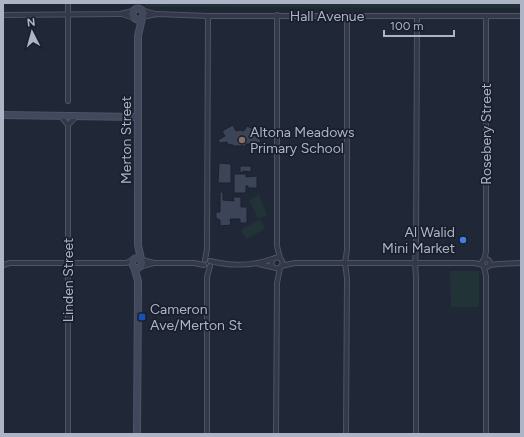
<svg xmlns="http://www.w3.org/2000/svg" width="524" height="437" font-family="Figtree,sans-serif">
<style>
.green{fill:#223338}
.building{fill:#3c4558;stroke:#1b212e}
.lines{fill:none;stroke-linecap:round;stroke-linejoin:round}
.street-casing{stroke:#4e5463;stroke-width:6}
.secondary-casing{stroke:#4e5463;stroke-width:8}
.street{stroke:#333948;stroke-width:4}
.secondary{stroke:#41485b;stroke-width:6}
.education-dot{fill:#8d6e63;stroke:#191f2c;stroke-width:1.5}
.shop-dot{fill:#3f7fe0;stroke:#191f2c;stroke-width:1.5}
.transit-dot{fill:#1a4fb4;stroke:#191f2c;stroke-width:1.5}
.labels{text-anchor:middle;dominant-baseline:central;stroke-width:3.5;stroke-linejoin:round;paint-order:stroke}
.street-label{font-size:14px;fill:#adb4c5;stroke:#191f2c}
.poi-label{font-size:14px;fill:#adb4c5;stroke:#191f2c;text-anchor:start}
</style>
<rect width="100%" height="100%" fill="#202737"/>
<path class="green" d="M145 3H521V8L145 7Z
M259 195 267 215 258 219 249 200Z
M260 219 265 229 246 239 241 230Z
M450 271H479V307H451Z"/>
<path class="building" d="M233 125 236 131 240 130 244 131 247 126 258 131 255 136 261 140 260 143 253 142V144H246V146H233V145L227 144V142L220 143 218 140 225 136 222 131Z
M219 163 231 164V183H218Z
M240 166H251V172L243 171V173L240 172Z
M234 174H246V177L257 176V188H248V186H246V193H234Z
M220 192H223V200L234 201 233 197H241V207H247V223H240V219H230L231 225 220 226V220L216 218V212H220Z"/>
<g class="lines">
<g class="street-casing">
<path id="street" d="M68 3V101
M142 10 155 14
M122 14 134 18
M3 15 120 14 133 11
M277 15V246L280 258
M142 17 157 14 208 16H521
M63 119 68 125
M271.5 263a5.5 5.5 0 1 1 11 0a5.5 5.5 0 1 1-11 0Z
M482 263a4 4 0 1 1 8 0a4 4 0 1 1-8 0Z
M142 260 154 263H194L204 265
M205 260 207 249 208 16
M484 260 486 252V16
M210 261C230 266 253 266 272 259
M259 264 272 267
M3 265 10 263H126L133 260
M490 265 499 264 521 263
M142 266 154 263
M281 266 295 263H474L483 265
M484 267 486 276V434
M68 434V125L74 119
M207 434V277L210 266
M276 434 277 283 280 268
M346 434 347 278 345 263 347 250V16
M416 434V278L415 263 416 249 417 16"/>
</g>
<g class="secondary-casing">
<path id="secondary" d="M132.5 14a5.5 5.5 0 1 1 11 0a5.5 5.5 0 1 1-11 0Z
M3 115 138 117
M132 263a5 5 0 1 1 10 0a5 5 0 1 1-10 0Z
M141 259 138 245V36L142 18
M134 267 138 281V290L137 434"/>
</g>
<use href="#street" class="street"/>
<use href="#secondary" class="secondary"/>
</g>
<circle class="education-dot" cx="242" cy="140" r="4"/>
<circle class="shop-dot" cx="463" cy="240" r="4"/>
<rect class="transit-dot" x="138" y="313" width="8" height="8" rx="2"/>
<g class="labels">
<g class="street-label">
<text x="327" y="16">Hall Avenue</text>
<text transform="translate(486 134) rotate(-90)">Rosebery Street</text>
<text transform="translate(126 140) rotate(-90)">Merton Street</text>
<text transform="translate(68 280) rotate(-90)">Linden Street</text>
</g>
<g class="poi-label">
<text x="250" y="132">Altona Meadows<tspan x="250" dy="16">Primary School</tspan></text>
<text x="455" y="232" text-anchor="end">Al Walid<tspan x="455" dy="16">Mini Market</tspan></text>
<text x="150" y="309">Cameron<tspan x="150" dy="16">Ave/Merton St</tspan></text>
</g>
</g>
<rect width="524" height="437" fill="none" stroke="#adb4c5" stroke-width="8"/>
<g transform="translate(32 32) rotate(354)" stroke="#191f2c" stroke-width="3" paint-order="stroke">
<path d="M0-3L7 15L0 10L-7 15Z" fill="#adb4c5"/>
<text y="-6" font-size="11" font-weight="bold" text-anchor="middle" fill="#adb4c5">N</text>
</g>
<path d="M384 30v6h70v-6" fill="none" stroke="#adb4c5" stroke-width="2"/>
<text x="390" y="30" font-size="12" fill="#adb4c5" stroke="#191f2c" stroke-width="3" paint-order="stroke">100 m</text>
</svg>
